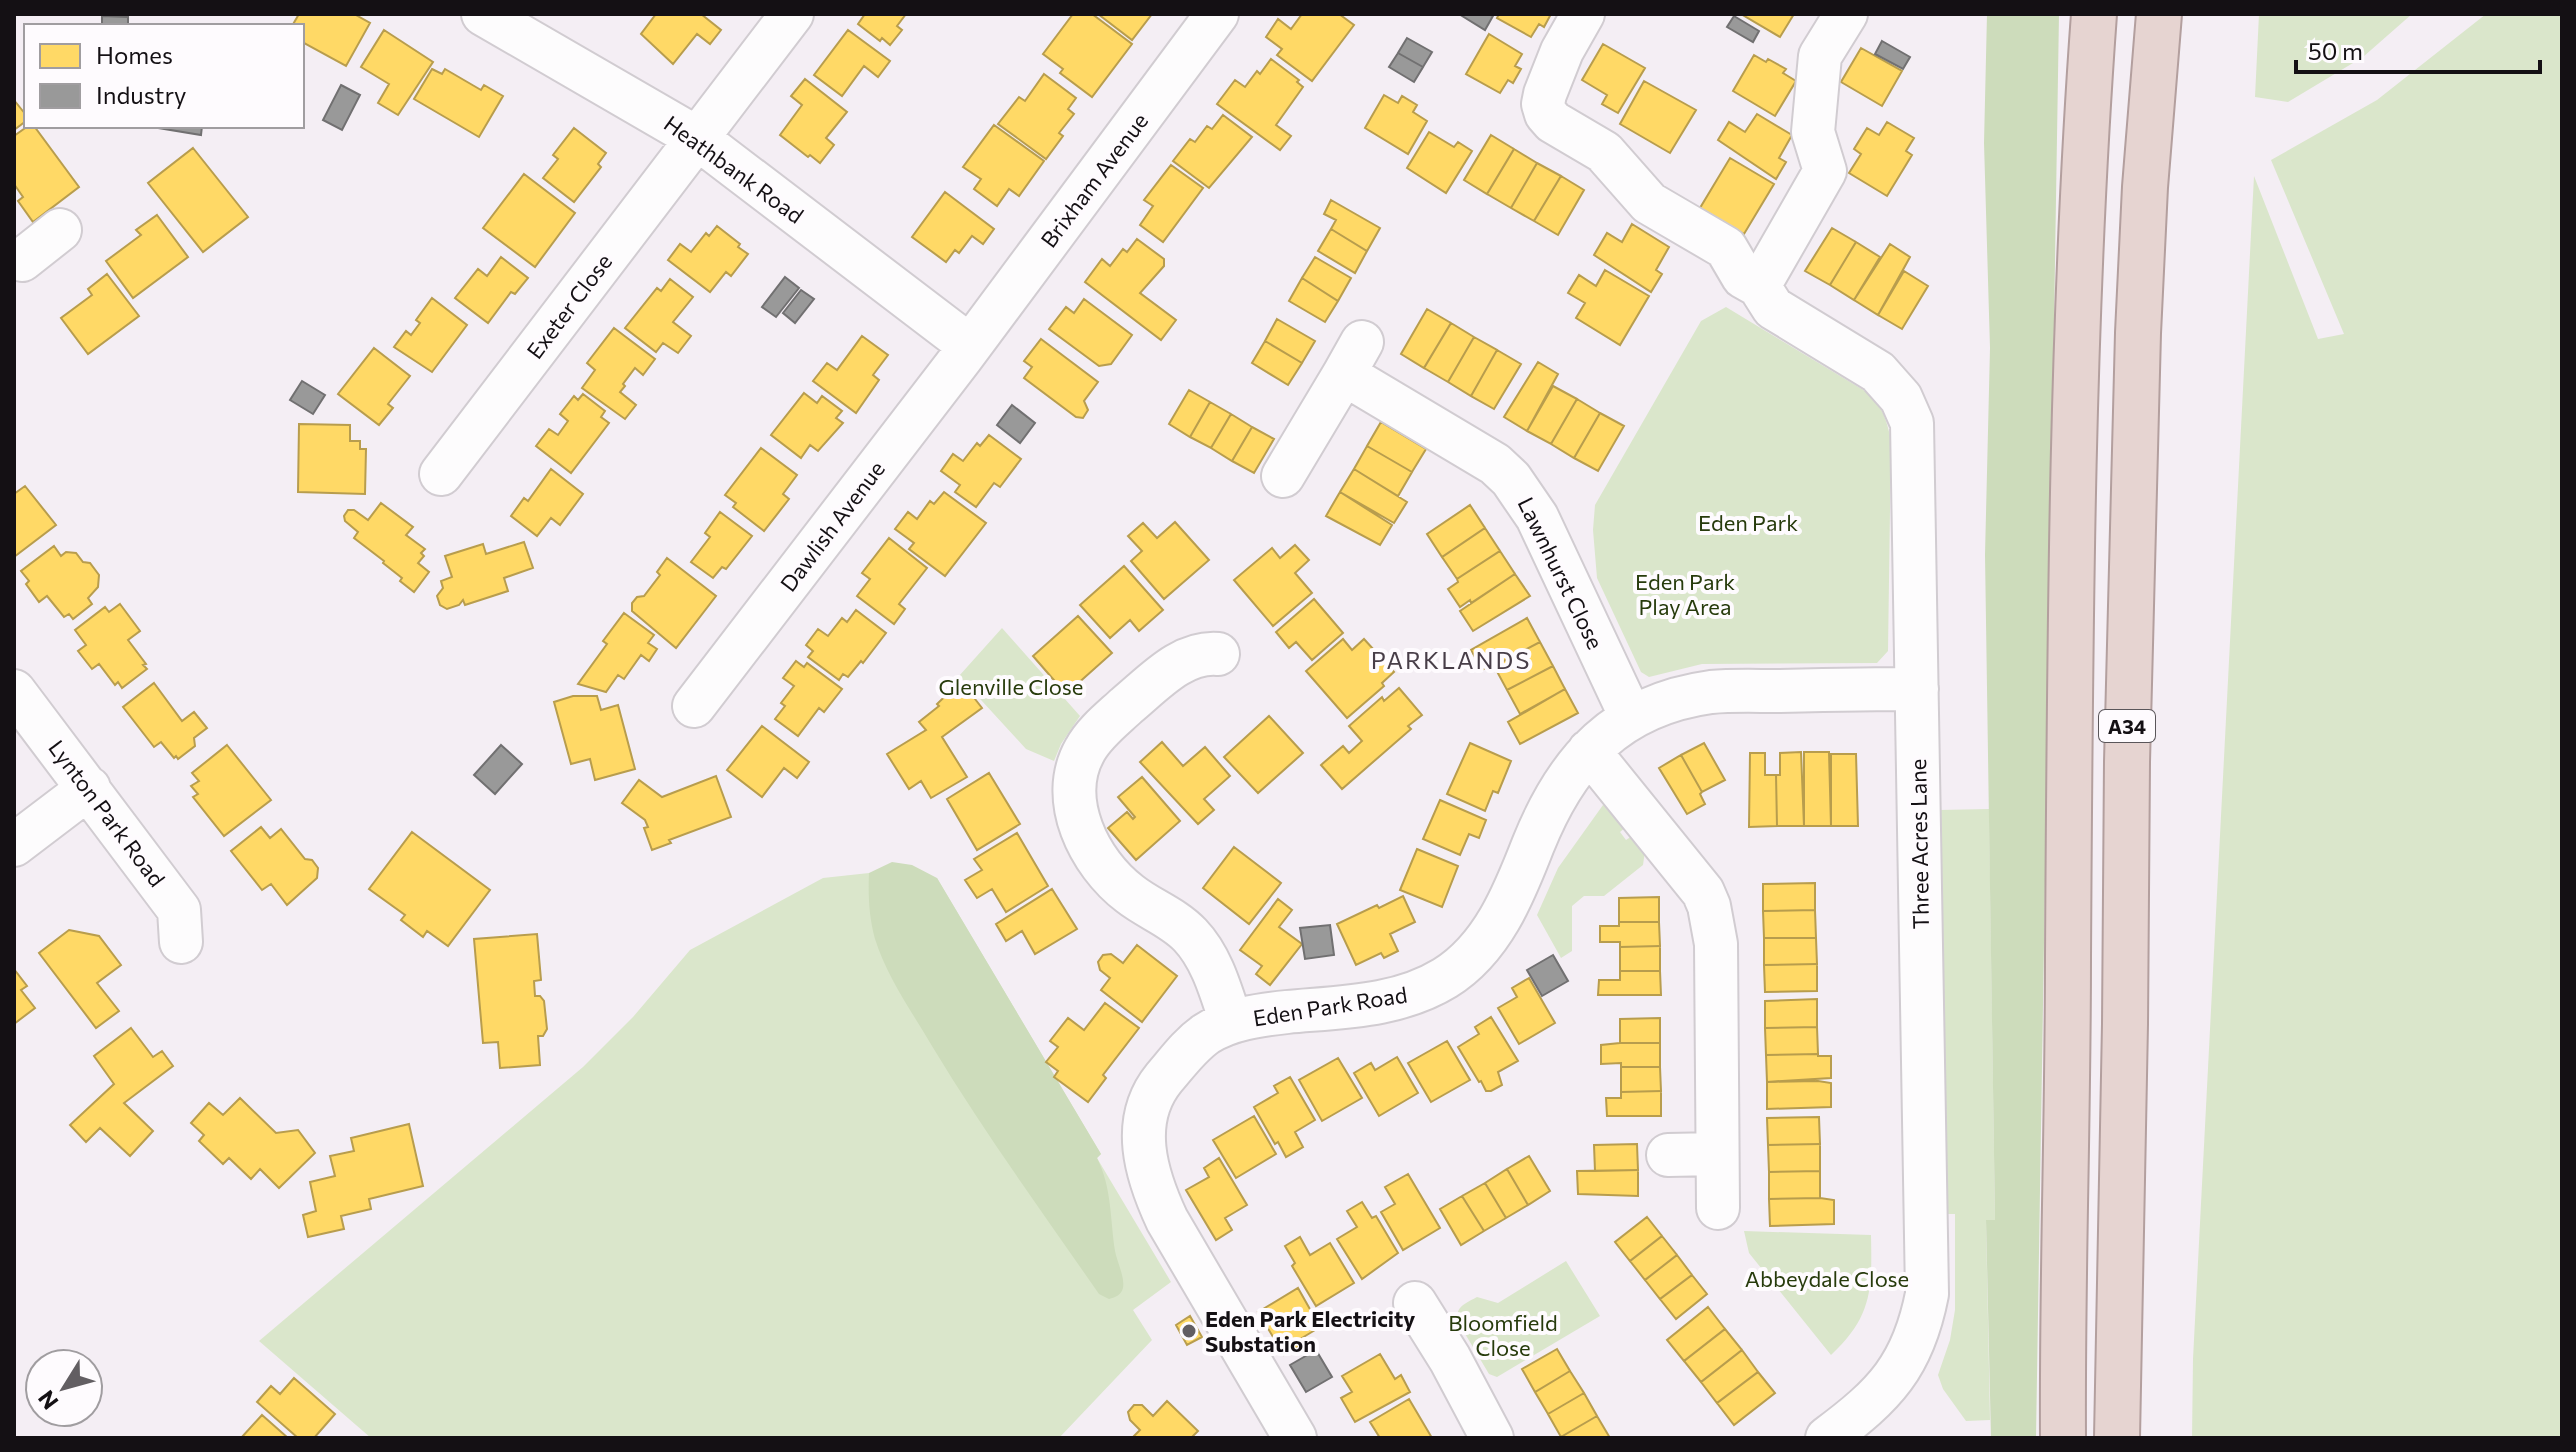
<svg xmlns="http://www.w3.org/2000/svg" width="2576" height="1452" font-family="Commissioner,sans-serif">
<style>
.green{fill:#dae6cb}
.forest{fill:#cddcbb}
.homes{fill:#ffd966;stroke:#b89d4d;stroke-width:2}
.industry{fill:#999;stroke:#717071;stroke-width:2}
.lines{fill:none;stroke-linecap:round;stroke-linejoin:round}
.minor-casing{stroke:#d1ccd1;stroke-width:46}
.highway-casing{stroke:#b39f9e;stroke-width:48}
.minor{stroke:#fdfcfd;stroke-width:42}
.highway{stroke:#e6d4d1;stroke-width:44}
.poi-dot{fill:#625e62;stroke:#fefbfe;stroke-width:3}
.labels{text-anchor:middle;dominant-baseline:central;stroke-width:8;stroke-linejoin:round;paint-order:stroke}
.shield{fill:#fefbfe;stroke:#5a565a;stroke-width:2}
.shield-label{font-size:20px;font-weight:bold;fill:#141014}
.street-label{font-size:22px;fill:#141014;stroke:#fefbfe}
.park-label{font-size:22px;fill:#273b0c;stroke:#fefbfe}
.poi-label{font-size:22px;font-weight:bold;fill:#141014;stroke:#fefbfe;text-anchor:start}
.neighbourhood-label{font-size:24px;letter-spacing:2px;fill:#483e48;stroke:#fefbfe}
</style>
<rect width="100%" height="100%" fill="#f4eef4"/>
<path class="green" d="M2259 14H2412L2363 57 2288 102 2255 97Z
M2486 14H2562V1438H2192L2193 1359 2254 176 2318 339 2344 334 2271 160 2377 100Z
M1726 307 1865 391C1882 404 1887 420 1891 441L1888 651 1877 663 1702 664 1649 677 1641 672 1597 578 1593 530 1595 505 1701 321Z
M1002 628 1080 716 1061 744 1054 761 1026 749 959 676Z
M1603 805 1609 807 1626 827 1620 832 1626 840 1632 836 1645 851 1643 865 1604 896H1584L1572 906V951L1561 958 1537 915 1558 868Z
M1989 809 1995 1220 1986 1221 1990 1420 1966 1421 1943 1389 1938 1375 1950 1340 1955 1310V1214H1945L1939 810Z
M869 873V878H937L1101 1154 1097 1158 1171 1282 1133 1310 1152 1340 1059 1438H371L259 1341 583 1067 633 1017 690 950 823 878Z
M1744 1231 1871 1235C1872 1288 1873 1316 1831 1355L1749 1253Z
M1566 1261 1600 1316 1497 1377 1489 1374 1458 1322C1454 1307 1466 1303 1477 1297L1498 1303Z"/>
<path class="forest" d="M1987 14H2059L2036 1438H1991L1986 1220H1995L1985 555 1990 348 1984 143Z
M892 862 912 865 937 878 1101 1154 1097 1158C1112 1188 1110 1218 1115 1251 1117 1262 1125 1277 1123 1288 1121 1295 1116 1297 1109 1299L1099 1294C1042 1212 984 1132 932 1046 912 1012 887 977 875 939 869 917 868 895 869 873Z"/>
<path class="homes" d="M299 14H354L370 23 346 66 302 42V26H292Z
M656 14H701L721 30 710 44 697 34 673 64 641 34Z
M865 14H906L897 26 902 30 890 45 882 38 880 41 858 24Z
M1073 14H1092L1132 44 1092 97 1060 73 1063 69 1043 54Z
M1098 14H1152L1132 40Z
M1302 14H1339L1354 25 1312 81 1277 55 1282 49 1266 37 1278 19 1291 29Z
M1499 14H1551L1544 27 1539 24 1531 37 1497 18Z
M1741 14H1794L1780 37Z
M384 30 433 62 398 115 378 103 389 84 361 67Z
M848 30 890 61 878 77 864 66 842 96 814 75Z
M1489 34 1522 54 1515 66 1521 69 1513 83 1508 80 1500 93 1466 74Z
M1603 44 1645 68 1618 113 1602 104 1607 95 1582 80Z
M1861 48 1902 71 1882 106 1841 82Z
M1754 55 1766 62 1768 59 1786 69 1783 73 1796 81 1775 116 1733 91Z
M1271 59 1299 80 1297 82 1303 87 1276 125 1291 136 1280 150 1217 104 1235 80 1245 87 1257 71 1260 74Z
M432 69 442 74 445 69 481 90 484 85 503 96 479 137 414 99Z
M1044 74 1076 98 1068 109 1074 114 1059 133 1063 136 1046 159 998 124 1019 97 1025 101Z
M805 79 847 112 826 138 834 145 820 163 810 155 808 157 780 135 802 105 791 96Z
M1644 81 1696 110 1670 153 1620 124Z
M1384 95 1398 103 1402 96 1417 105 1413 112 1427 121 1408 154 1365 128Z
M14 100 26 115V121L14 130Z
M1757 114 1792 135 1779 158 1786 162 1776 179 1718 140 1729 122 1745 132Z
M1223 115 1252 137 1209 188 1173 161 1190 139 1195 142 1207 126 1212 129Z
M1887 122 1914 138 1906 151 1912 155 1887 196 1849 173 1861 154 1854 149 1867 128 1879 135Z
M994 125 1044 161 1019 196 1009 189 997 206 974 189 981 179 963 167Z
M28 126H34L79 187 33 222 18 201 23 197 14 184V136Z
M574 128 606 153 598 164 601 167 574 202 543 178 558 159 553 155Z
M1429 132 1454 147 1458 142 1472 151 1446 193 1407 168Z
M1491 135 1514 149 1487 194 1464 180Z
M193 148 248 217 203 252 148 183Z
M1514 149 1537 163 1511 208 1487 194Z
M1730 158 1774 184 1744 234 1700 208Z
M1537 163 1561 176 1534 221 1511 208Z
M1171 165 1203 188 1163 242 1140 225 1153 206 1144 200Z
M524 174 575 213 535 267 483 228Z
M1561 176 1584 190 1558 235 1534 221Z
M945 192 994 229 983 244 972 236 959 253 955 250 946 262 912 237Z
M1331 200 1380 228 1367 251 1331 229 1336 220 1324 214Z
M157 215 188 257 133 298 106 261 141 235 136 230Z
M1632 224 1669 247 1656 270 1662 274 1651 292 1594 255 1607 233 1622 242Z
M717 226 740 244 738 247 748 254 731 276 726 272 710 292 668 260 680 244 691 252 706 233 709 236Z
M1832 228 1856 242 1830 285 1805 271Z
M1331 229 1367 251 1355 273 1318 251Z
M1137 239 1164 259V266L1140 293 1176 320 1161 340 1085 282 1102 259 1110 266 1123 249 1127 252Z
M1856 242 1880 257 1854 300 1830 285Z
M1890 244 1910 257 1878 315 1854 300Z
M501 257 528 278 515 294 511 292 488 323 455 298 478 269 487 276Z
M1315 257 1351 278 1338 301 1302 278Z
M1605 270 1649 296 1620 345 1576 318 1585 303 1568 293 1579 275 1596 286Z
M1904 271 1928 286 1902 329 1878 315Z
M107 274 139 316 88 354 61 318 92 295 88 289Z
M1302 278 1338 301 1325 322 1289 301Z
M670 279 693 297 673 322 691 336 678 353 663 343 656 352 625 328 657 288 661 291Z
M432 298 467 325 432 372 394 347 406 331 411 335 420 323 416 320Z
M1084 299 1132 335 1111 364 1099 366 1049 329 1066 307 1074 313Z
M1427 309 1451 323 1424 368 1401 354Z
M1277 319 1315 341 1302 363 1265 341Z
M1451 323 1474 337 1448 382 1424 368Z
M614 328 655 359 643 375 635 368 623 384 625 386 620 392 636 405 625 419 582 388 595 370 587 363Z
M862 336 888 355 873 375 879 380 856 413 813 381 827 363 837 370Z
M1474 337 1497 350 1471 396 1448 382Z
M1041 339 1098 382 1084 401 1088 410 1083 418 1076 417 1024 378 1032 367 1024 361Z
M1265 341 1302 363 1288 385 1252 363Z
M374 348 410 376 388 404 393 408 379 425 338 394Z
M1497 350 1521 364 1494 409 1471 396Z
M1538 362 1558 374 1527 431 1504 417Z
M1553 386 1577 399 1551 444 1527 431Z
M1189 390 1210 402 1190 437 1169 424Z
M804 393 817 403 822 396 842 411 836 418 843 423 818 451 810 445 801 458 771 435Z
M583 394 605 411 601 417 609 423 571 473 536 446 549 429 558 435 568 421 560 414 574 396 578 400Z
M1577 399 1600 413 1574 458 1551 444Z
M1210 402 1231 414 1211 448 1190 437Z
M1600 413 1624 426 1598 471 1574 458Z
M1231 414 1252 427 1232 461 1211 448Z
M1381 422 1426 449 1412 472 1367 446Z
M299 424 350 425V441H360V449H366L365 494 298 492Z
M1252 427 1274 439 1254 473 1232 461Z
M989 435 1021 459 1000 487 994 483 976 507 955 492 960 485 941 471 953 454 963 461 977 443 980 446Z
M1367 446 1412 472 1398 496 1354 469Z
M761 448 797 475 783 494 789 499 764 531 733 507 736 503 725 495Z
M551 469 583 494 560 525 551 518 537 536 511 516 524 498 528 501Z
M1354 469 1407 502 1394 523 1340 492Z
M25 486 56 525 14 557V494Z
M944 492 986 523 945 576 909 549 914 543 895 529 908 512 917 519 930 501 934 504Z
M1340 492 1392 525 1380 545 1326 516Z
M381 503 413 527 406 535 425 549 421 553 424 556 418 563 429 572 414 592 400 581 402 578 383 563 384 561 354 538 358 532 345 521 344 516 348 510H354L368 520Z
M1470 505 1485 528 1442 557 1427 534Z
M720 512 752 536 726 569 722 567 713 578 691 562 710 537 705 533Z
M1175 522 1209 560 1164 599 1131 561 1142 551 1128 536 1143 523 1157 538Z
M1485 528 1500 551 1457 579 1442 557Z
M889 538 927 568 899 604 905 609 894 624 857 596 870 579 862 573Z
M524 542 533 568 504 578 508 591 465 605 463 600 459 605 447 609 440 605 437 596 443 588 441 581 452 577 445 556 483 544 486 554Z
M1295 545 1309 560 1295 573 1312 593 1273 626 1234 580 1272 548 1280 558Z
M54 546 61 556 66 552 76 553 83 562 90 563 99 575 98 587 88 598 92 604 73 619 69 614 64 617 47 596 39 602 26 584 29 581 21 571Z
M1500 551 1515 574 1471 603 1470 600 1460 607 1448 589 1458 582 1457 579Z
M667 558 716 596 676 648 632 611V603L637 597 644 596 660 575 657 572Z
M1124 566 1163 610 1139 631 1130 620 1110 638 1080 605Z
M1515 574 1530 596 1473 631 1460 611Z
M1314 599 1343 633 1312 660 1296 642 1289 648 1276 632Z
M120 604 140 631 128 640 146 664 143 665 147 669 122 688 118 682 115 685 99 664 92 669 78 651 86 645 75 630 105 607 109 612Z
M856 610 886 633 863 663 861 661 848 677 843 674 839 680 808 657 813 651 806 645 818 629 828 636 842 618 847 622Z
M624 613 654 635 648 643 657 649 649 661 641 655 624 679 618 675 606 692 578 684 607 644 603 641Z
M1078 616 1112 653 1066 694 1033 656Z
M1527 618 1540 642 1494 666 1493 664 1482 670 1471 650Z
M1343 639 1352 650 1364 639 1394 672 1382 683 1384 686 1347 718 1306 671Z
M1540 642 1553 666 1507 690 1494 666Z
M796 661 804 667 807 663 842 689 824 712 819 708 798 736 775 719 785 706 781 703 794 686 783 678Z
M1553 666 1565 689 1520 714 1507 690Z
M961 681 982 708 942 737 967 777 931 798 921 781 909 789 887 754 926 730 919 722 939 706 937 704Z
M154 683 182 721 194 712 207 728 194 738 195 746 178 759 176 756 174 758 161 742 154 747 123 707Z
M1399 688 1422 715 1408 726 1411 729 1342 789 1321 765 1343 746 1349 753 1362 741 1349 726 1382 697 1384 701Z
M1565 689 1578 713 1520 744 1508 722Z
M573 696H597L601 710 618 705 635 769 595 780 590 759 571 764 554 702Z
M1269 716 1303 753 1258 793 1224 757Z
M762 726 809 762 797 778 784 768 762 797 727 770Z
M1162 742 1183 766 1205 747 1230 776 1204 799 1214 810 1198 824 1140 762Z
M1470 743 1511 761 1498 793 1493 791 1485 811 1447 794Z
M1704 743 1725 780 1702 792 1681 755Z
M227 745 271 800 224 836 193 797 198 794 191 786 199 781 192 773Z
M1801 752 1804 826H1777L1776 775H1780V753Z
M1804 752H1829L1831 826H1804Z
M1750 753H1765V775H1776L1777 826 1749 827Z
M1831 754H1856L1858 826H1831Z
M1681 755 1702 792 1700 794 1705 804 1687 814 1659 768Z
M989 773 1020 824 977 850 947 799Z
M716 776 731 817 669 840 671 843 652 850 644 828 648 827 645 820 622 803 639 780 662 797Z
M1142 777 1180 821 1136 860 1108 828 1127 812 1133 819 1135 817 1118 797Z
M1440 800 1486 820 1479 838 1469 834 1460 855 1423 839Z
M261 827 270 838 281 829 305 859 312 860 318 868 317 878 287 905 271 884 262 890 231 851Z
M412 832 490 890 448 946 427 931 423 937 401 920 405 915 369 889Z
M1017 833 1048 886 1006 912 992 889 977 898 965 880 982 870 974 859Z
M1234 847 1281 883 1249 924 1203 888Z
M1417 849 1458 866 1442 907 1400 890Z
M1815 883V910L1763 911V884Z
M1052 889 1077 929 1035 954 1022 931 1006 941 996 924Z
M1403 896 1415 922 1390 934 1398 951 1384 958 1381 953 1356 965 1337 924 1377 905 1379 908Z
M1659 897V922H1619V898Z
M1278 899 1292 910 1279 927 1302 944 1270 985 1256 974 1262 966 1240 950Z
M1815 910 1816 938H1764L1763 911Z
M1619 922H1659L1660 946 1620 947V942H1600V926H1619Z
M69 930 99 936 121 965 97 983 119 1011 96 1028 39 953Z
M537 934 541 980 534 981 535 996H540L544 1001 547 1029 543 1036H538L540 1065 500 1068 498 1042 483 1043 474 939Z
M1764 938H1816L1817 964 1764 965Z
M1137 945 1177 976 1142 1022 1101 990 1110 978 1100 970 1098 962 1103 955 1111 954 1123 963Z
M1660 946V971H1620V947Z
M1817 964V991L1765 992 1764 965Z
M14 969 27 986 21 990 35 1008 14 1024Z
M1620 971H1660L1661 995H1598L1599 980H1620Z
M1529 978 1555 1023 1519 1044 1498 1008 1517 997 1512 988Z
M1817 999V1027L1765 1028V1001Z
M1105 1003 1139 1028 1103 1075 1106 1078 1088 1102 1054 1077 1058 1071 1046 1062 1058 1047 1050 1041 1068 1018 1084 1030Z
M1491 1017 1518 1061 1498 1072 1502 1085 1491 1091H1486L1481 1081 1479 1082 1458 1047 1479 1034 1475 1027Z
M1660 1018V1043H1620V1019Z
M1817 1027 1818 1054 1766 1055 1765 1028Z
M131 1028 153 1057 162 1051 173 1066 124 1103 153 1131 130 1156 100 1128 86 1142 70 1125 114 1084 94 1056Z
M1447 1041 1470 1080 1431 1102 1408 1063Z
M1620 1043H1660V1067H1621V1063L1601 1064V1045Z
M1818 1054V1056H1831V1078L1767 1082 1766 1055Z
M1397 1057 1418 1093 1379 1116 1354 1073 1371 1063 1375 1070Z
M1338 1058 1362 1098 1322 1121 1299 1080Z
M1621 1067H1660L1661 1091 1621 1092Z
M1290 1077 1315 1120 1295 1132 1303 1147 1286 1157 1278 1142 1275 1144 1254 1107 1278 1093 1274 1086Z
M1818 1081 1831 1083V1107L1767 1109V1082Z
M1661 1091V1116H1607L1606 1098H1621V1092Z
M240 1098 276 1133 298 1130 315 1153 279 1188 260 1169 251 1179 229 1158 223 1164 199 1141 204 1135 191 1123 209 1103 223 1115Z
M1254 1116 1276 1154 1236 1178 1213 1140Z
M1819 1117 1820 1144 1768 1145 1767 1118Z
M409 1124 423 1186 369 1199 371 1209 341 1216 344 1229 308 1237 303 1215 316 1211 310 1182 335 1176 330 1156 354 1151 351 1138Z
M1637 1144 1638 1170 1595 1171 1594 1145Z
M1820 1144V1171L1769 1172 1768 1145Z
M1529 1156 1550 1191 1528 1205 1507 1169Z
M1219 1158 1247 1205 1225 1218 1232 1230 1216 1240 1186 1190 1209 1177 1204 1168Z
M1507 1169 1528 1205 1506 1218 1485 1183Z
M1638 1170V1196L1578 1194 1577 1171Z
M1820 1171V1198L1769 1199V1172Z
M1408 1174 1440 1228 1403 1250 1381 1212 1395 1204 1385 1187Z
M1485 1183 1506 1218 1484 1231 1462 1196Z
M1462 1196 1484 1231 1461 1245 1440 1209Z
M1820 1198 1834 1200V1224L1770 1226 1769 1199Z
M1362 1202 1372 1218 1376 1216 1398 1253 1362 1279 1337 1239 1357 1227 1347 1211Z
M1647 1217 1662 1236 1630 1261 1615 1242Z
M1662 1236 1677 1255 1645 1280 1630 1261Z
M1300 1237 1310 1255 1330 1243 1354 1283 1316 1306 1292 1266 1295 1263 1285 1246Z
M1677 1255 1692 1275 1660 1299 1645 1280Z
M1692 1275 1707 1294 1676 1319 1660 1299Z
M1298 1288 1320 1327 1297 1341 1300 1346 1284 1355 1258 1312Z
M1708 1307 1725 1329 1684 1361 1667 1340Z
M1190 1316 1202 1337 1187 1345 1176 1325Z
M1725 1329 1742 1350 1701 1382 1684 1361Z
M1557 1349 1570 1371 1535 1392 1522 1369Z
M1742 1350 1758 1372 1717 1403 1701 1382Z
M1380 1354 1395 1379 1401 1375 1410 1392 1355 1422 1341 1398 1352 1392 1342 1376Z
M1570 1371 1584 1393 1548 1414 1535 1392Z
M1758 1372 1775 1393 1734 1425 1717 1403Z
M294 1378 335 1414 314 1438H298L257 1402 271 1386 280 1394Z
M1584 1393 1597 1416 1561 1437 1548 1414Z
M1409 1399 1432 1438H1380L1370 1422Z
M1167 1401 1198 1431 1191 1438H1132L1140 1430 1130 1420 1128 1412 1134 1405H1142L1153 1416Z
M262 1415 288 1438H241Z
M1597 1416 1610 1438H1562L1561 1437Z"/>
<path class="industry" d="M1459 14H1489L1493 16 1485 30Z
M102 16 128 17V26H102Z
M1734 16 1759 31 1753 42 1727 27Z
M1407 38 1432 52 1423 67 1398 53Z
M1882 41 1910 57 1903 69 1875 54Z
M1398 53 1423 67 1414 82 1389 67Z
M341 85 360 95 342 130 323 120Z
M146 126H202L201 135Z
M785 277 799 288 776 317 762 307Z
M801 290 814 299 795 323 783 313Z
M302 381 325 395 313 414 290 400Z
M1012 405 1035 423 1020 443 997 425Z
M501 745 522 764 495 794 474 775Z
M1330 925 1334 955 1305 959 1300 928Z
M1553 955 1568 981 1542 996 1527 970Z
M1316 1350 1332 1377 1306 1392 1290 1365Z"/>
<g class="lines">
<g class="minor-casing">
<path id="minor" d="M483 14 697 138 970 346
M1583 14 1562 51 1545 94 1543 104 1546 114 1553 122 1604 152 1649 203 1726 248 1743 277 1759 286 1773 308 1878 372 1901 398 1912 423 1927 1294C1913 1366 1885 1395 1827 1438
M22 260 60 230
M1759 286 1825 171 1813 132 1820 56 1846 14
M1344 374 1362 342
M441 474 792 14
M1283 476 1344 374 1495 464 1511 479 1537 517 1631 717
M1218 654C1181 651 1153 684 1126 706 1112 719 1094 733 1085 750 1057 799 1089 863 1130 894 1149 909 1173 917 1190 935 1212 958 1221 992 1231 1022
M14 691 179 910 181 942
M694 706 962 357 1217 14
M1589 751 1703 892 1709 906 1716 944 1718 1208
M14 845 89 788
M1668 1155 1717 1154
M1415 1303 1450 1359 1492 1438
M1295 1438 1167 1220C1146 1175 1129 1121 1164 1078 1177 1063 1189 1046 1206 1034 1229 1019 1259 1015 1287 1012 1340 1007 1398 1007 1445 978 1492 949 1514 894 1533 845 1567 760 1617 705 1711 692 1733 690 1756 691 1777 691 1824 690 1870 689 1917 689"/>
</g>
<g class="highway-casing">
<path id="highway" d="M2063 1438C2062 1278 2068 1118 2068 958 2070 644 2071 328 2094 14
M2117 1438 2125 1024 2127 762 2138 333 2145 187 2159 14"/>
</g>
<use href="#minor" class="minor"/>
<use href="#highway" class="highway"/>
</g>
<circle class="poi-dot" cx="1189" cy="1331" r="8"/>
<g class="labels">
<rect class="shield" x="2099" y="710" width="56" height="32" rx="6"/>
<g class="shield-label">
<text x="2127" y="726">A34</text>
</g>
<g class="street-label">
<text transform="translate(734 169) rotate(36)">Heathbank Road</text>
<text transform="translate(1094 180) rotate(-53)">Brixham Avenue</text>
<text transform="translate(569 306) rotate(-53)">Exeter Close</text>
<text transform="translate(832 526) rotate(-53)">Dawlish Avenue</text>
<text transform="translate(1561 573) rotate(64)">Lawnhurst Close</text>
<text transform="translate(107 813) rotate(53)">Lynton Park Road</text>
<text transform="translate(1919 844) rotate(-91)">Three Acres Lane</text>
<text transform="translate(1330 1006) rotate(-9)">Eden Park Road</text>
</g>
<g class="park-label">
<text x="1748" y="522">Eden Park</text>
<text x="1685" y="581">Eden Park<tspan x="1685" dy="25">Play Area</tspan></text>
<text x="1011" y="686">Glenville Close</text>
<text x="1827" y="1278">Abbeydale Close</text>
<text x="1503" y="1322">Bloomfield<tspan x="1503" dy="25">Close</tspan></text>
</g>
<g class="poi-label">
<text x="1205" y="1318">Eden Park Electricity<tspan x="1205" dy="25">Substation</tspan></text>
</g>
<g class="neighbourhood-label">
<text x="1451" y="659">PARKLANDS</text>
</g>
</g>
<rect width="2576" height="1452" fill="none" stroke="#141014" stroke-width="32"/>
<rect x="24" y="24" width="280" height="104" fill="#fefbfe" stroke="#a09da0" stroke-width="2"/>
<rect x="40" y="44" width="40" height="24" fill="#ffd966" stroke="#a09da0" stroke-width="2"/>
<text x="96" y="64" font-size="24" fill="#141014">Homes</text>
<rect x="40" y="84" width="40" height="24" fill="#999999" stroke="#a09da0" stroke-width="2"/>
<text x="96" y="104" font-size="24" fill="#141014">Industry</text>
<g transform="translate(64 1388) rotate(233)"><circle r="38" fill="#fefbfe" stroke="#a09da0" stroke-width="2"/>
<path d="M0-6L14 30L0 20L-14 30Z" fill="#625e62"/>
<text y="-12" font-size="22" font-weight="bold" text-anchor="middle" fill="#141014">N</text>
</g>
<path d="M2296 60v12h244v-12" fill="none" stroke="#141014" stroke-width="4"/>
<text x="2308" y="60" font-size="24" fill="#141014" stroke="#fefbfe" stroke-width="6" paint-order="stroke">50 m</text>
</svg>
